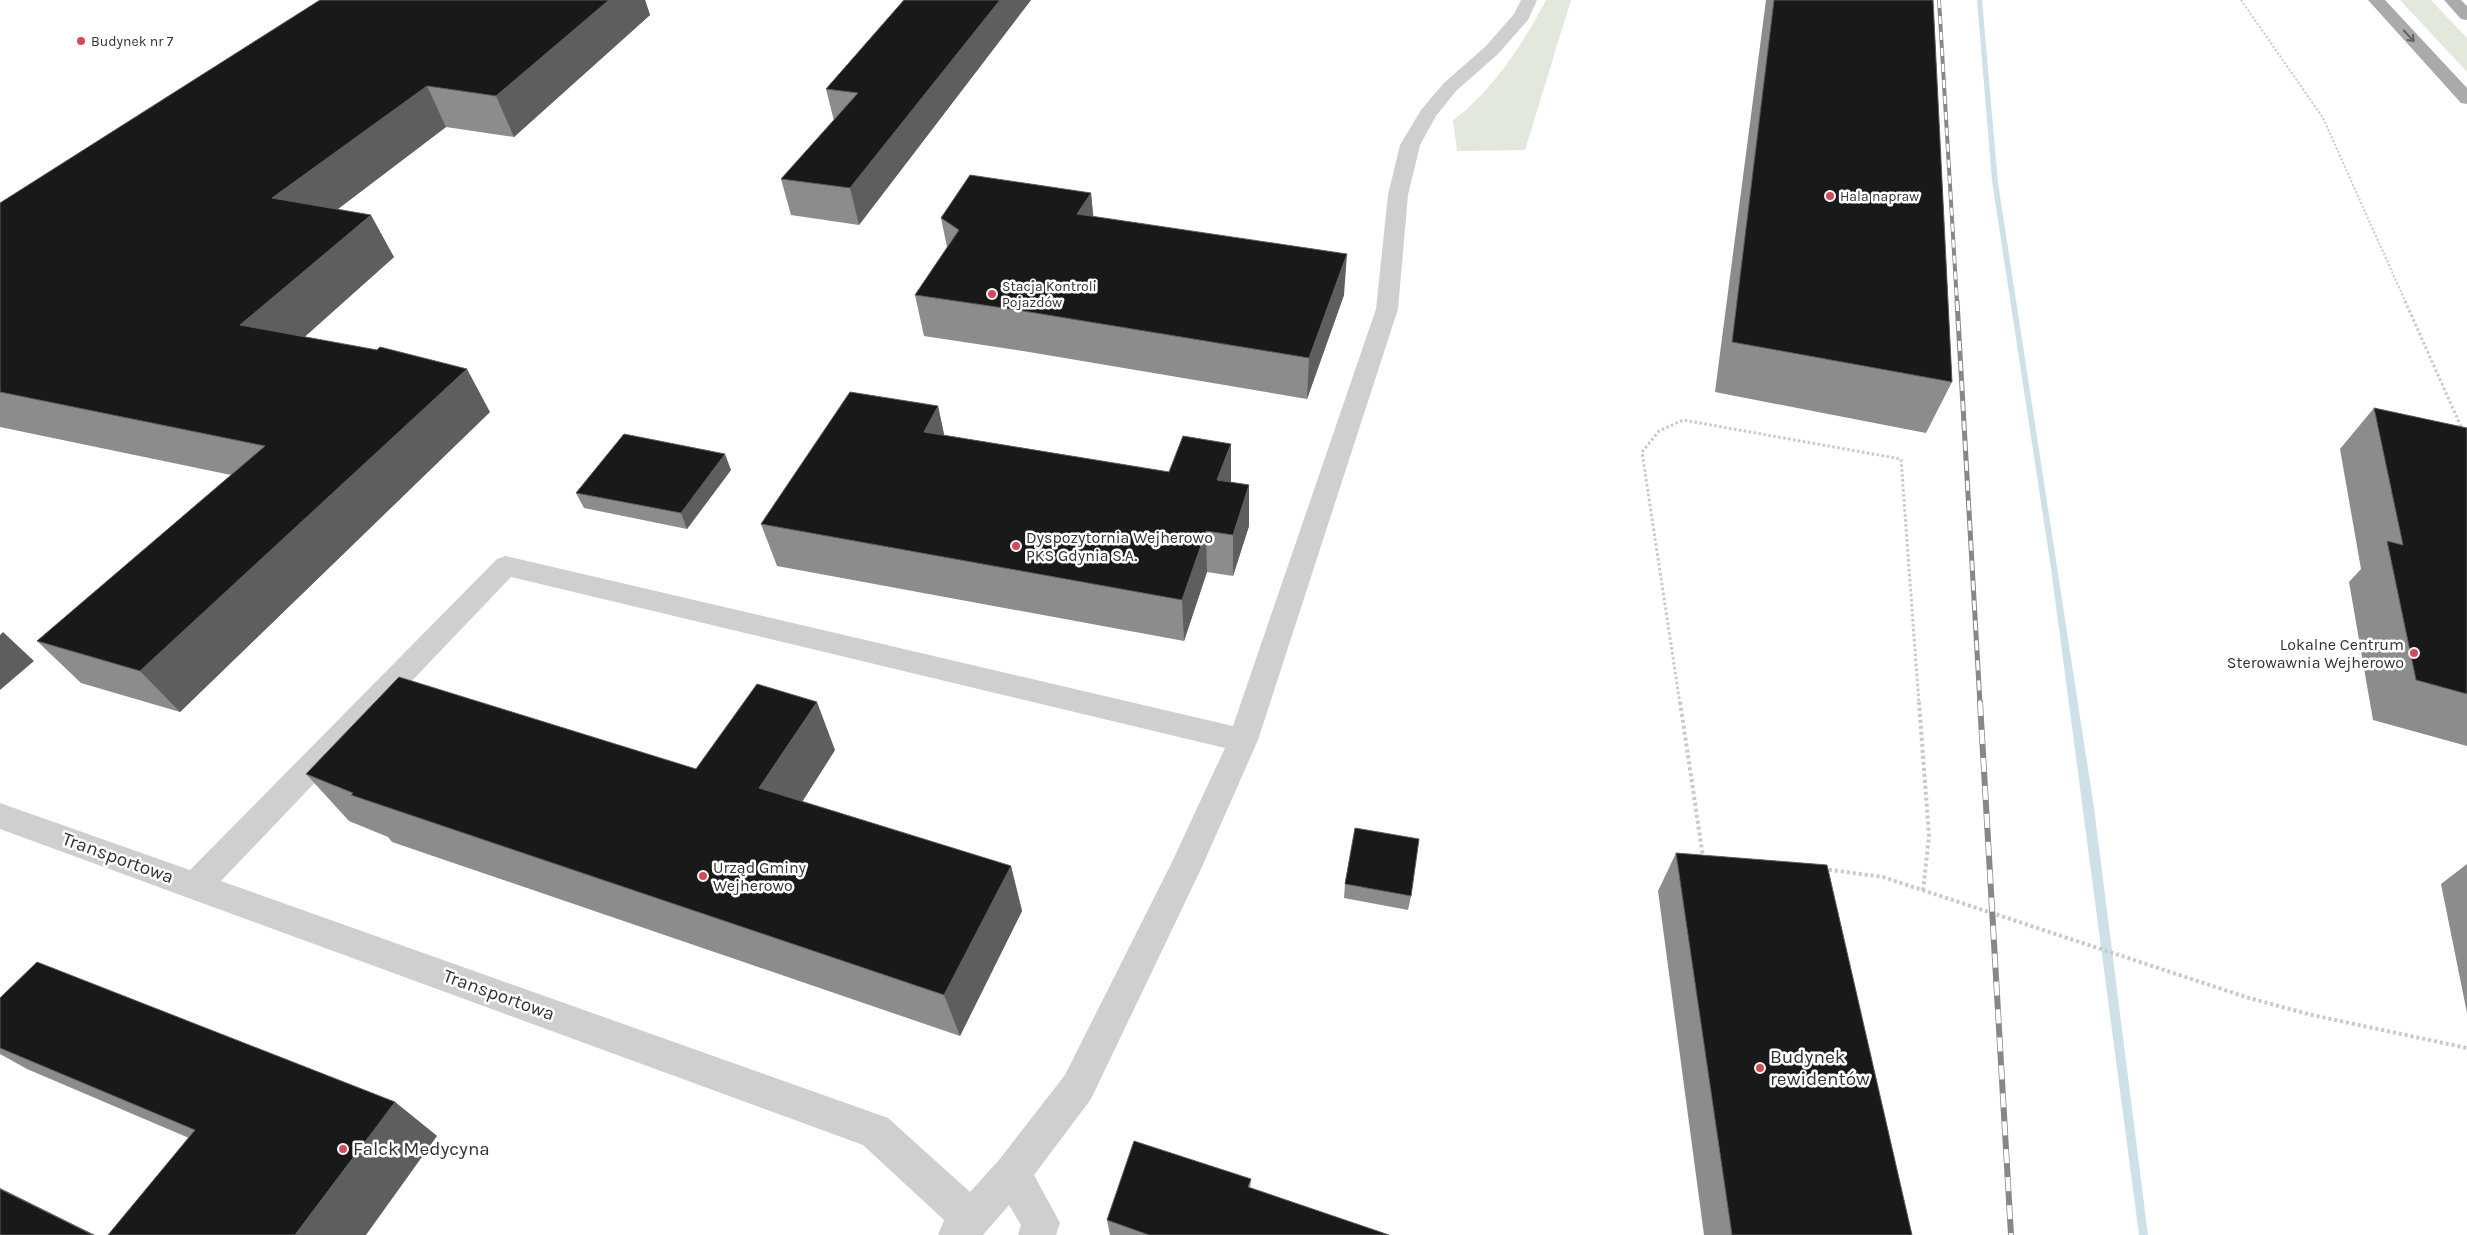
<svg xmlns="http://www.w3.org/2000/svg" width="2467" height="1235" font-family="Karla,sans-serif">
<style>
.green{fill:#e3e8dc}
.water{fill:#cee0e8}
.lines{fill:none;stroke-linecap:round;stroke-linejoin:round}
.path-far2{stroke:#c9c9c9;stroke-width:2;stroke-dasharray:2 2;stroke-linecap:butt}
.path-far1{stroke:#c9c9c9;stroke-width:3;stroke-dasharray:2.5 2.5;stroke-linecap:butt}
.path{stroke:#c9c9c9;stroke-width:4;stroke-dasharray:3 3;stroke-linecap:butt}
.minor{fill:#cfcfcf;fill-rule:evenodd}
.major{fill:#aaa;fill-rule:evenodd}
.rail-far2-casing{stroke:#878787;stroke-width:4}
.rail-far1-casing{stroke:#878787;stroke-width:5}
.rail-casing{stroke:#878787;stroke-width:6}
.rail-far2{stroke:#fff;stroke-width:2.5;stroke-dasharray:8;stroke-linecap:butt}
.rail-far1{stroke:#fff;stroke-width:3;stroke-dasharray:10;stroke-linecap:butt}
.rail{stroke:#fff;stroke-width:4.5;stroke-dasharray:14;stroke-linecap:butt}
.wall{fill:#8c8c8c}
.shaded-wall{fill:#5e5e5e}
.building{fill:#191919;stroke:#5e5e5e}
.oneway{stroke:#626262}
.poi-dot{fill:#d34b5b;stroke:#fff;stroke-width:2}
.labels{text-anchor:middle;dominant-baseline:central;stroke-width:5;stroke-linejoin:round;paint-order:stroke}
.far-poi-label{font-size:14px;fill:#323232;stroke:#fff;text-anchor:start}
.poi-label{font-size:16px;fill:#323232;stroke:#fff;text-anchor:start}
.near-street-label{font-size:19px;fill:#323232;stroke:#fff}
.near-poi-label{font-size:19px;fill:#323232;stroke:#fff;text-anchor:start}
</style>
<rect width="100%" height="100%" fill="#fff"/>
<path class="green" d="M1546 0H1571L1525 150 1457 151 1453 120C1491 93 1525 41 1546 0Z
M2400 0H2431L2467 38V72Z"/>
<path class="water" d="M1977 0H1982L1998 183 2094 808 2148 1235H2139L2051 568 1992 181Z"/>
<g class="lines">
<path class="path-far2" d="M2241 0 2323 118 2406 303"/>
<path class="path-far1" d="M2405 301 2463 431
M1680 704 1642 452 1659 431 1683 420 1901 459 1919 704"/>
<path class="path" d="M1680 702 1703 857
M1919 702 1929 836 1923 891
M1823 869 1883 877 2249 998 2312 1015 2467 1048"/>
<path class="minor" d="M1521 0H1537L1528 20 1498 54 1456 91 1436 116 1420 145 1408 195 1398 309 1258 740 1201 869 1091 1099 1034 1175 1060 1223 1056 1235H1018L1021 1225 1009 1205 983 1235H938L944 1220 863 1145 0 829V803L190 870 497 559 506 556 1233 726 1376 309 1388 195 1400 145 1421 110 1444 83 1486 46 1514 14ZM511 577 1225 748 1172 862 1065 1075 999 1160 970 1192 888 1118 221 881Z"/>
<path class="major" d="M2368 0H2385L2467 88V104L2461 103Z
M2444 0H2461L2467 6V20L2461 19Z"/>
<g class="rail-far2-casing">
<path id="rail-far2" d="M1939 0 1957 303"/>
</g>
<g class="rail-far1-casing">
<path id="rail-far1" d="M1957 301 1980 704"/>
</g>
<g class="rail-casing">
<path id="rail" d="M1980 702 2011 1235"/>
</g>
<use href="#rail-far2" class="rail-far2"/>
<use href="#rail-far1" class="rail-far1"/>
<use href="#rail" class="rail"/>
</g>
<path class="wall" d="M320 0H645L650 15 514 137 446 127 338 209 394 257 304 337 490 412 180 712 81 683 37 641 231 475 0 427V203Z
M904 0H1031L859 225 791 215 781 179 834 121 826 89Z
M1766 0H1933L1952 382 1926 433 1715 392Z
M1091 193 1093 217 1344 295 1307 399 1023 351 924 336 915 295 947 247 941 218Z
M938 406 944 435 1169 472 1249 485V526L1233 576 1207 572 1184 641 777 566 761 524Z
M2374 408 2467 428V746L2373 720 2349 582 2361 569 2340 449Z
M731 470 687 529 584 508 576 493Z
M835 750 802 802 1011 866 1022 911 960 1036 392 842 388 837 349 821 306 774 696 769Z
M1676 853 1912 1235H1704L1658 891Z
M2467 864V1013L2441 884Z
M1345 884 1411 896 1408 910 1344 898Z
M0 998 395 1102 437 1136 189 1138 27 1069 0 1054Z
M1251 1179 1250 1188 1389 1235H1110L1107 1220Z"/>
<path class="shaded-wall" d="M609 0H645L650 15 514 137 496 96Z
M1000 0H1031L859 225 850 188Z
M427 86 446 127 297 240 272 198Z
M1091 193 1095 233 1077 214Z
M371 215 394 257 270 368 240 325Z
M1347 254 1344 295 1307 399 1309 358Z
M467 369 490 412 180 712 140 671Z
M938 406 947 448 924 432Z
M1231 444V486L1217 480Z
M725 454 731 470 687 529 681 513Z
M1249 485V526L1233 576V535Z
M1206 531 1207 572 1184 641 1182 600Z
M3 632 34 661 0 690V635Z
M817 702 835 750 781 835 759 788Z
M1011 866 1022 911 960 1036 944 995Z
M395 1102 437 1136 366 1235H295Z
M0 1188 95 1235H93L0 1189Z"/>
<path class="building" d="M320 0H609L496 96 427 86 272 198 371 215 240 325 377 350 380 347 467 369 140 671 37 641 265 446 0 392V203Z
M904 0H1000L850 188 781 179 858 93 826 89Z
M1774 0H1933L1952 382 1732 342Z
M970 175 1091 193 1077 214 1347 254 1309 358 1017 310 915 295 959 230 941 218Z
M850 392 938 406 924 432 1169 472 1183 436 1231 444 1217 480 1249 485 1233 535 1206 531 1182 600 761 524Z
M2374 408 2467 428V694L2416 680 2387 541 2403 545Z
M624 434 725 454 681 513 576 493Z
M399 677 696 769 757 684 817 702 759 788 1011 866 944 995 351 795 353 793 306 774Z
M1355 828 1419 839 1411 896 1345 884Z
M1676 853 1827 865 1912 1235H1732Z
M37 962 395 1102 295 1235H108L195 1130 0 1048V998Z
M1134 1141 1251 1179 1248 1187 1389 1235H1149L1107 1220Z
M0 1189 93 1235H0Z"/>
<defs><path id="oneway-shaft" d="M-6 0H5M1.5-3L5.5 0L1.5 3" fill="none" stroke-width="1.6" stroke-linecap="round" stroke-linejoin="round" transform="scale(1.25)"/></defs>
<use class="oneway" href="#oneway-shaft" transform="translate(2409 36) rotate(47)"/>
<g class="poi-dot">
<circle cx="81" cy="41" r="5"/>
<circle cx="1830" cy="196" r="5"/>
<circle cx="992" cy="294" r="5"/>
<circle cx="1016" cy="546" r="5"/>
<circle cx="2414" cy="653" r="5"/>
<circle cx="703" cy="876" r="5"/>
<circle cx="1760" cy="1068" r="5"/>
<circle cx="343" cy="1149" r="5"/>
</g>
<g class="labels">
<g class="far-poi-label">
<text x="91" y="41">Budynek nr 7</text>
<text x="1840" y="196">Hala napraw</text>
<text x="1002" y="286">Stacja Kontroli<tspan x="1002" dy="16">Pojazdów</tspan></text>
</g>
<g class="poi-label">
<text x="1026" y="537">Dyspozytornia Wejherowo<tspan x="1026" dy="18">PKS Gdynia S.A.</tspan></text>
<text x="2404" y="644" text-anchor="end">Lokalne Centrum<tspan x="2404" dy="18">Sterowawnia Wejherowo</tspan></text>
<text x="713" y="867">Urząd Gminy<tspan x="713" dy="18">Wejherowo</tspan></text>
</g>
<g class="near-street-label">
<text transform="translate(118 858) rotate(20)">Transportowa</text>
<text transform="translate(499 995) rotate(20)">Transportowa</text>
</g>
<g class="near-poi-label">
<text x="1770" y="1057">Budynek<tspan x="1770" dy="22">rewidentów</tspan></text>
<text x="353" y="1149">Falck Medycyna</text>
</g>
</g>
</svg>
